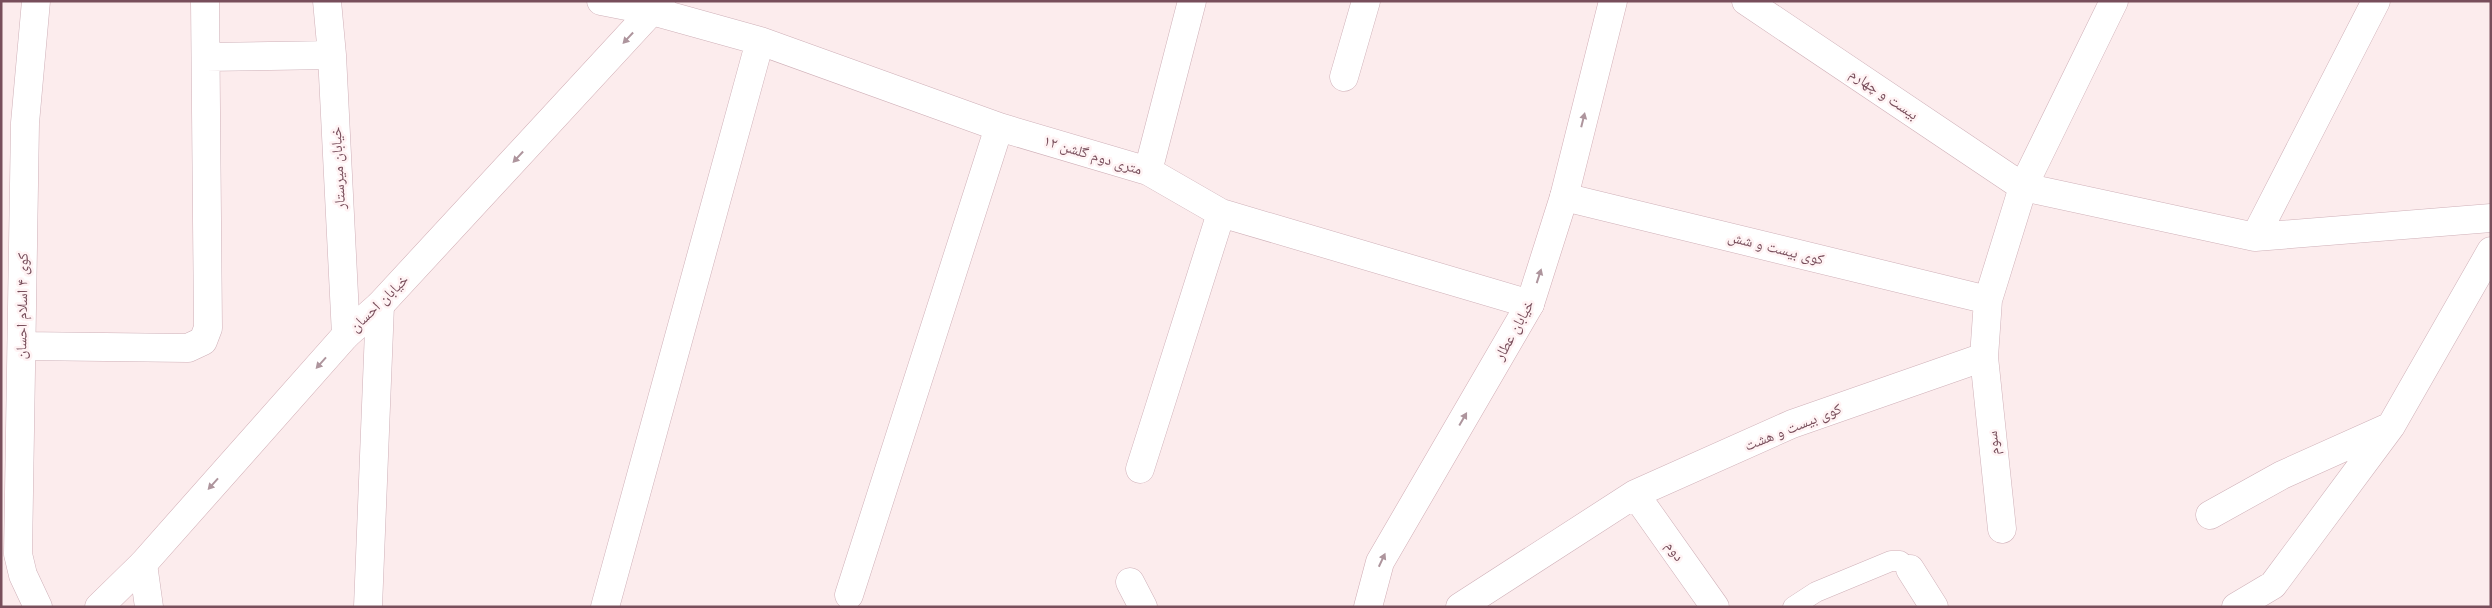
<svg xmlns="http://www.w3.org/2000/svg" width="2492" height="608" font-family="'Fira Sans','Noto Naskh Arabic',sans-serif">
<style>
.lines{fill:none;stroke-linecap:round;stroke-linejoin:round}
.lane-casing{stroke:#cfb0b8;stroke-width:21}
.street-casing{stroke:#cfb0b8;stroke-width:29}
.secondary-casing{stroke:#d0acb4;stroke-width:29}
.lane{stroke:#fff;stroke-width:20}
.street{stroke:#fff;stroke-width:28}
.secondary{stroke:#fff;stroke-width:28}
.oneway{fill:#ae959d}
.labels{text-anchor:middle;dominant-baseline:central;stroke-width:5;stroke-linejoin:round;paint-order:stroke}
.street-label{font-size:15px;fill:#784e5b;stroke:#fff3f4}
</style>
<rect width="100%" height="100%" fill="#fceced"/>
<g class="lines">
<g class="lane-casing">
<path id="lane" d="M1793 607 1816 592 1891 561H1900L1910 569"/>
</g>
<g class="street-casing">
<path id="street" d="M36 1 25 123 18 554 23 575 38 607
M327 1 332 55 346 335
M601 1 652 11 760 41 999 127 1148 171 1221 213 1530 304
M1746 1 2023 187 2255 237 2491 218
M206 57 332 55
M1344 77 1366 1
M1148 171 1192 1
M1564 197 1988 300
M2255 237 2376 1
M22 346 188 348 203 341 208 328 205 1
M1984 357 2002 529
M1140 469 1221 213
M1635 494 1715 607
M2210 515 2282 475 2389 427
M143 564 149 607
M1910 569 1934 607
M1130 582 1143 607
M849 595 999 127
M368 607 380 305
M605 607 760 41
M1460 607 1635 494 1792 424 1984 357 1988 300 2023 187 2114 1
M2236 607 2273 585 2391 426 2491 251"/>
</g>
<g class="secondary-casing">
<path id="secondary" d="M99 607 143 564 346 335 380 305 661 1
M1368 607 1380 562 1530 304 1564 197 1613 1"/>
</g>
<use href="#lane" class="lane"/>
<use href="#street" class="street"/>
<use href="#secondary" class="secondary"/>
</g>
<defs><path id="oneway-solid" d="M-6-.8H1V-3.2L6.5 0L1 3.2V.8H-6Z" transform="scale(1.25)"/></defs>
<g class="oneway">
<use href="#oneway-solid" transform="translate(628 38) rotate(133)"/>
<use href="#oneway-solid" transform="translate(1583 120) rotate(-76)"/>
<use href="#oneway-solid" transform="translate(518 157) rotate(133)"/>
<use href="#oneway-solid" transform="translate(1539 276) rotate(-72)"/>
<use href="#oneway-solid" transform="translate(321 363) rotate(132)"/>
<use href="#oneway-solid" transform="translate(1463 419) rotate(-60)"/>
<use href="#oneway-solid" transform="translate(213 484) rotate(132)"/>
<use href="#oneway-solid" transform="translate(1382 560) rotate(-65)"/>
</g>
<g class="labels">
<g class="street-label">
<text transform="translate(1884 94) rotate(34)">بیست و چهارم</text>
<text transform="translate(1093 155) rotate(17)">۱۲ متری دوم گلشن</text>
<text transform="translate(338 168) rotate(-93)">خیابان میرستار</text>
<text transform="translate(1776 248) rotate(14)">کوی بیست و شش</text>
<text transform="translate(379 303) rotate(-44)">خیابان احسان</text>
<text transform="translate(22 306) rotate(-89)">کوی ۴ اسلام احسان</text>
<text transform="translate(1514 330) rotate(-61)">خیابان عطار</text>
<text transform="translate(1793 427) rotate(-22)">کوی بیست و هشت</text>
<text transform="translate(1993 443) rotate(-96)">سوم</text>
<text transform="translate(1675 551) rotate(55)">دوم</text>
</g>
</g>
<rect width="2492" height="608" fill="none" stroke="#784e5b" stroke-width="5"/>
</svg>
